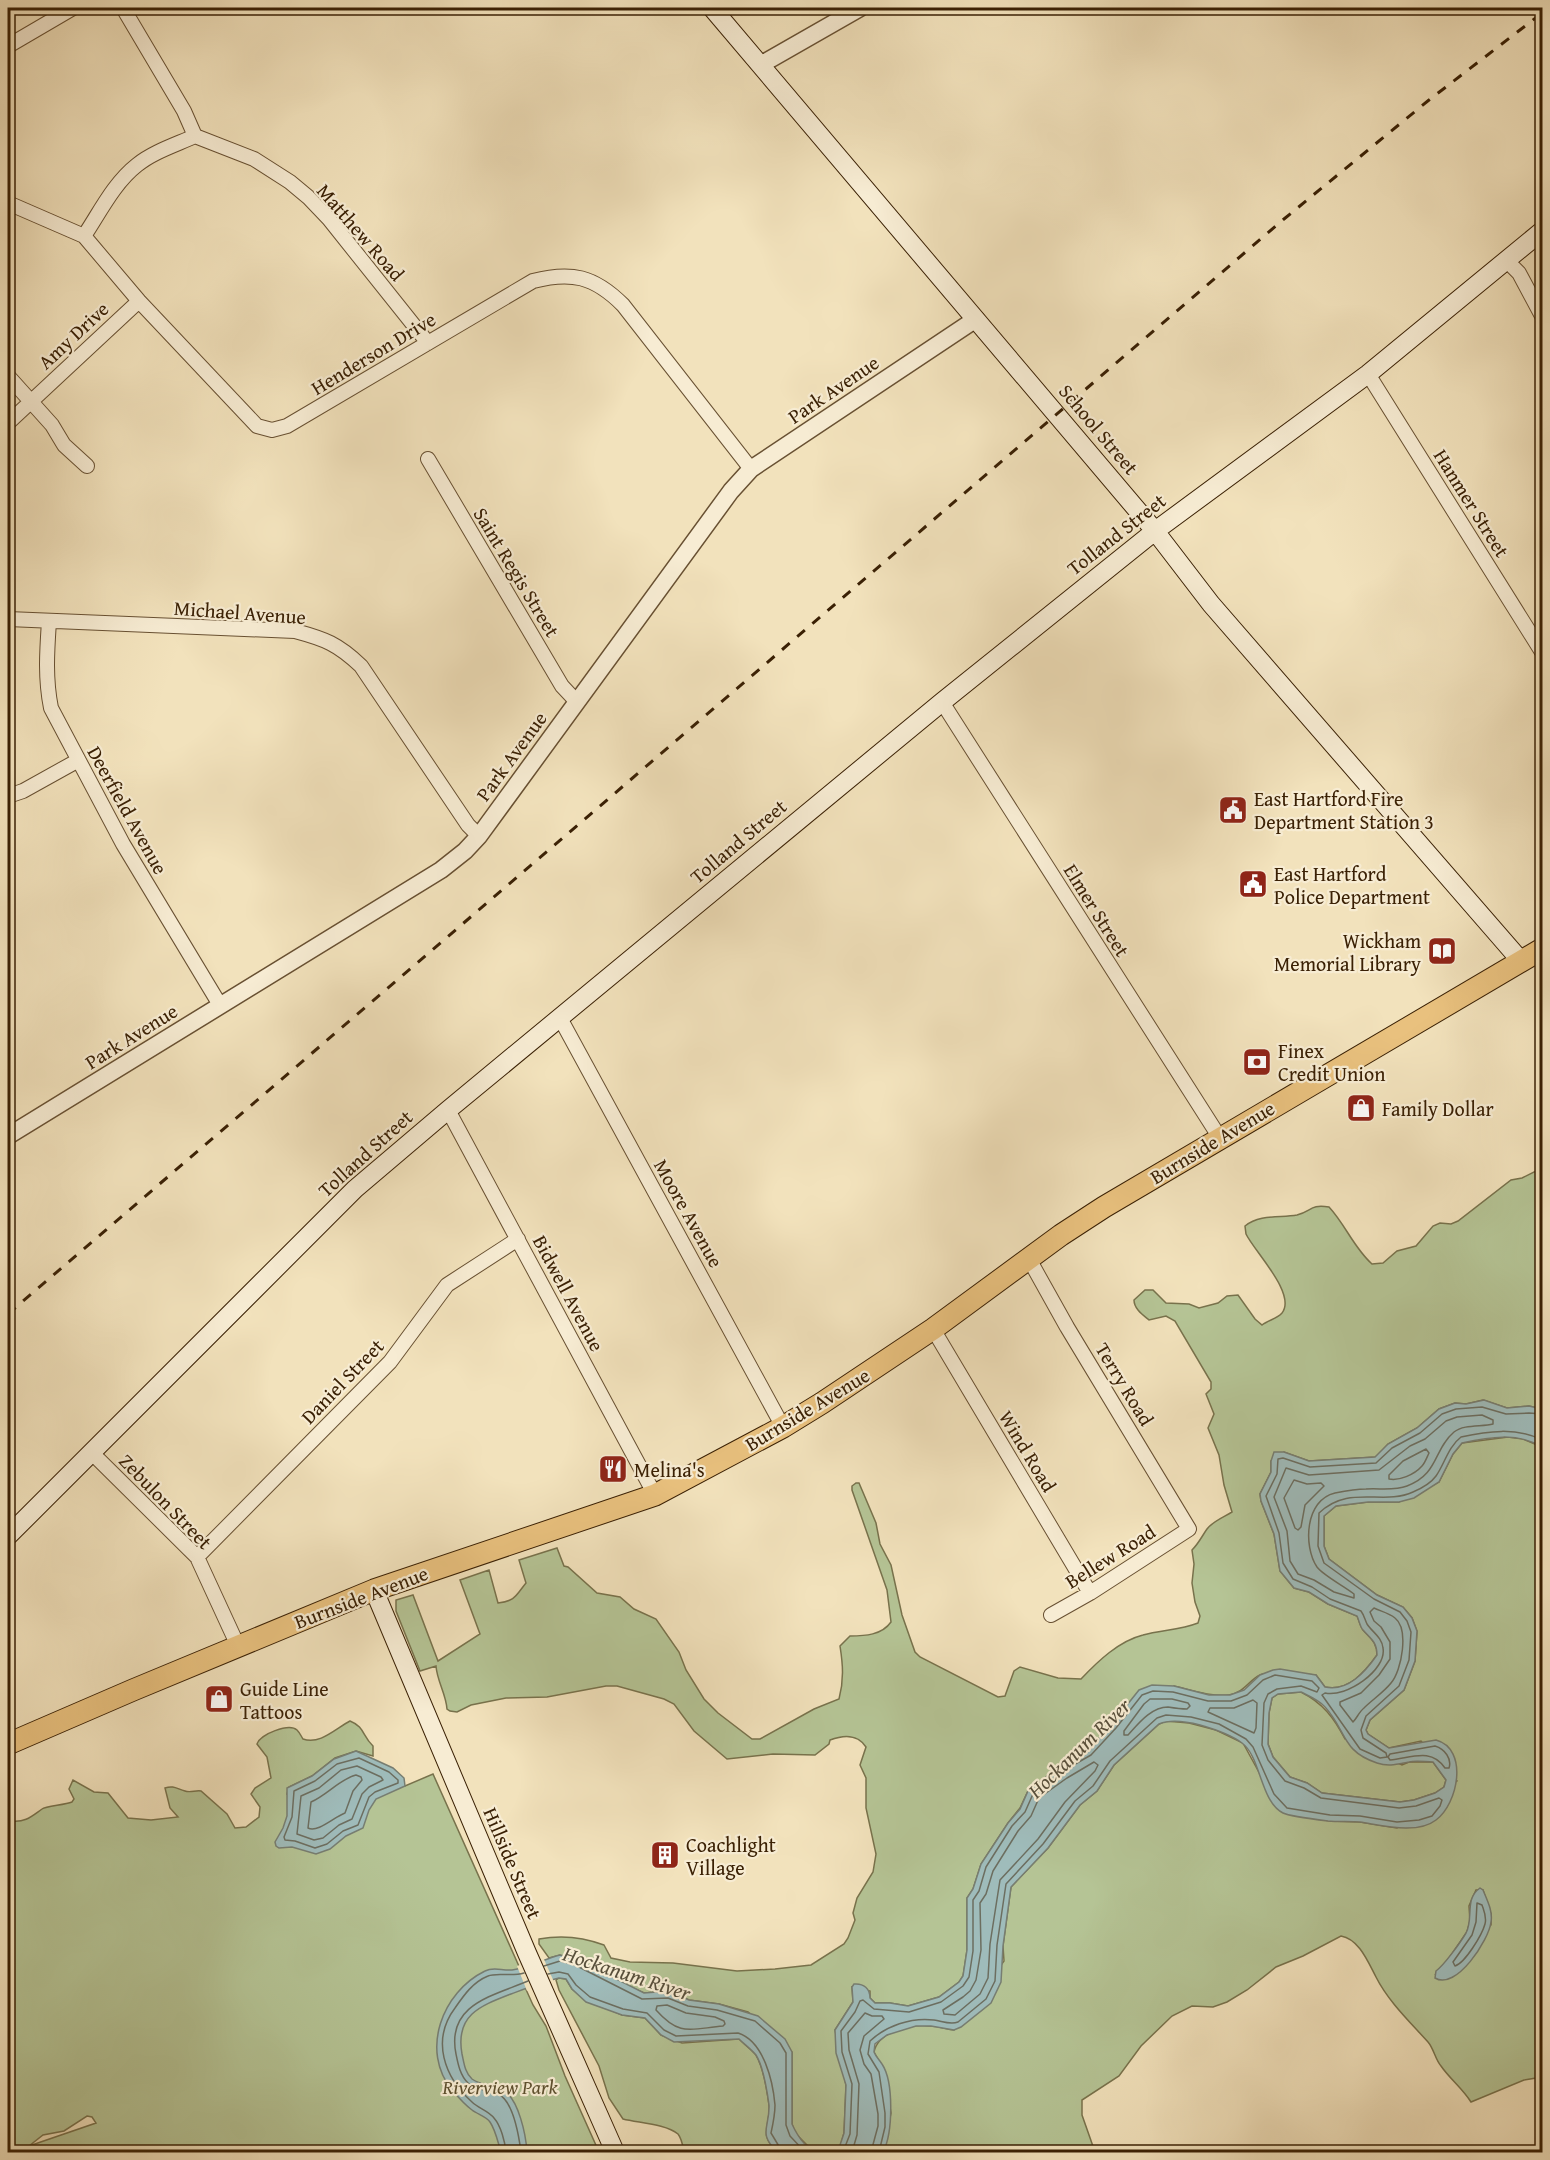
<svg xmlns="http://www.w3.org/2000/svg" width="1550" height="2160" font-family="'Gentium Book Plus',serif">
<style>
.green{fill:#b5c495;stroke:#78724c;stroke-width:1.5;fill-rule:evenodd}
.water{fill:#9fbcbb;stroke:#777e72;stroke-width:1.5;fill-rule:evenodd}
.pier{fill:#f2e2bc}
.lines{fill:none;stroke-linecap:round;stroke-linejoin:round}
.shore{stroke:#6c6e60;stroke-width:1.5}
.minor-casing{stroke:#685032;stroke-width:16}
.tertiary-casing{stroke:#685032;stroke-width:19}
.secondary-casing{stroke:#3a2004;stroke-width:20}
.primary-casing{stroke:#3a2004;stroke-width:23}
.minor{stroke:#f7ecd3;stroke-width:14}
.tertiary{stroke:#f7ecd3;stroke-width:16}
.secondary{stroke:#f7ecd3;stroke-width:18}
.primary{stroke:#e9c17e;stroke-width:21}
.rail{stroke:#3a2004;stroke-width:3;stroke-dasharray:10 10;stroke-linecap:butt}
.labels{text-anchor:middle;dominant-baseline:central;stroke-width:4.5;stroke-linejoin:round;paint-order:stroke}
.street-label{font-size:20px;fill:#3a2004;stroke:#f7ecd3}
.poi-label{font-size:20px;fill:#3a2004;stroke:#f7ecd3;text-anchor:start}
.park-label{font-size:20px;font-style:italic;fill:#5f5130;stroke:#f7ecd3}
.water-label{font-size:21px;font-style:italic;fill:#584f3b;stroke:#f7ecd3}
</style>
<rect width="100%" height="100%" fill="#f2e2bc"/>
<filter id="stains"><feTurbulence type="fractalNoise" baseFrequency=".00333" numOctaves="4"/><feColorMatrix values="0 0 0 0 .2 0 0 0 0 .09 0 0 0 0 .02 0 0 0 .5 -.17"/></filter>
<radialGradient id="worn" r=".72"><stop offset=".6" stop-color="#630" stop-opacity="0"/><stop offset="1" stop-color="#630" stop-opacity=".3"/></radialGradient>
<path class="green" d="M1542 1168V1409L1529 1406 1507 1408 1483 1400 1466 1404 1455 1403 1439 1409 1417 1428 1388 1444 1376 1457 1309 1461 1284 1452 1271 1461V1472L1260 1494 1261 1501 1274 1534 1280 1571 1294 1588 1309 1592 1328 1604 1357 1616C1359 1620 1360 1626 1363 1630 1371 1639 1377 1642 1377 1655 1365 1672 1348 1692 1325 1687L1316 1675C1305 1674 1269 1671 1260 1675 1249 1680 1244 1693 1229 1695 1211 1697 1191 1690 1174 1686L1111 1725 1087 1751 1060 1766 1028 1791 1020 1808 1008 1823 981 1864 973 1889 967 1898V1950L963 1976 959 1982 939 1997 908 2006 890 2003H875L870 1998V1991L852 1987 853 2002 835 2030 846 2085 844 2133 840 2148 834 2152 813 2151 795 2133 792 2124V2052L748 2012 719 2004 689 2000 669 1991 644 1993 560 1955 549 1958 539 1944V1939C560 1935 583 1937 604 1945L611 1958 630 1962 673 1963 737 1971 775 1969 811 1965 844 1944 848 1938 855 1920 853 1913 857 1898 873 1872 876 1854 866 1808V1778L860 1765 866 1747C858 1734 843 1735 830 1740L829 1744 815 1755 773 1754 727 1759 694 1731 674 1704 664 1699 617 1686H606L547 1697 506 1698 471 1705 457 1712 450 1711 447 1709C446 1694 437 1681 436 1666L420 1671 396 1611V1600L413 1595 438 1661 480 1634 460 1580 489 1570 498 1603C516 1601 516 1595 526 1583L519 1560 557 1548 564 1566 568 1567 597 1593 620 1597 634 1609 656 1619 679 1652 686 1670 704 1699 718 1713 752 1739H760L814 1709 839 1699C844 1680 843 1665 840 1646L850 1636C865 1636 882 1635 891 1622L887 1590 852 1490V1486L856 1483H859L876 1523 880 1544 891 1565 902 1615 915 1652 920 1657 998 1697 1005 1696 1014 1671 1020 1667 1058 1678 1081 1679C1098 1661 1119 1641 1143 1635 1161 1630 1180 1630 1198 1623L1200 1616 1195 1602 1192 1583 1194 1564 1192 1550C1199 1543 1202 1536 1207 1529 1213 1521 1224 1517 1232 1512L1224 1485 1219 1455 1208 1428 1214 1414 1206 1394 1211 1389V1382L1175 1321 1166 1316 1149 1320C1143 1315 1134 1309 1134 1300L1145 1290H1153L1166 1303 1189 1304 1199 1308 1218 1303 1227 1296 1238 1295 1255 1319 1262 1325C1268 1320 1277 1319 1282 1313 1297 1294 1254 1251 1246 1234L1245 1226C1260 1214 1280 1218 1297 1215 1312 1211 1310 1204 1329 1207 1345 1224 1354 1248 1372 1264L1383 1263 1397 1251 1416 1246 1433 1226 1440 1223 1451 1224 1458 1221 1511 1180 1522 1178Z
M1508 1437 1523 1439 1542 1447V2077L1524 2080 1471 2102C1462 2088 1450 2079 1441 2066 1435 2059 1434 2049 1428 2042 1410 2022 1388 2001 1376 1977 1368 1962 1359 1939 1341 1936L1303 1956 1276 1967 1247 1990 1227 2002 1213 2007 1192 2006 1172 2016 1141 2046 1119 2076 1082 2100V2115L1095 2152H883L891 2113 884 2070 874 2052C878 2031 912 2024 930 2026 938 2026 946 2029 954 2030L1004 1961 1003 1946 1011 1887 1048 1848 1080 1805 1097 1791 1114 1765 1159 1724 1166 1721 1189 1723 1216 1730 1243 1743 1261 1776 1269 1797 1284 1813 1330 1821 1360 1822 1397 1828 1457 1781 1421 1741 1389 1748 1368 1734 1366 1730 1370 1720 1404 1690 1415 1661 1417 1631 1412 1618 1403 1607 1377 1595 1329 1559 1324 1546V1516L1336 1506 1368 1502H1399L1439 1482 1453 1454 1462 1443ZM1476 1890H1483L1491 1914V1925L1435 1975 1445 1964 1467 1932 1470 1921 1469 1906Z
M1301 1692C1323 1703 1334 1718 1345 1739L1402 1765 1409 1762H1433L1446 1780 1444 1787 1435 1793 1414 1800 1400 1802 1322 1793 1307 1783 1290 1777 1273 1757 1268 1744 1269 1713 1272 1698 1278 1694Z
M350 1721C365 1727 362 1736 373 1746V1756L356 1751 335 1758 312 1776 289 1787 287 1794 405 1786 433 1774 522 1973 519 1974 533 2005 546 2026 565 2076 599 2152H8V1813L11 1821C25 1823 32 1816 42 1809 46 1806 64 1805 72 1802L74 1799 69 1789 73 1780 94 1792 108 1793 128 1818 151 1820 178 1817 170 1808 165 1788C174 1785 177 1789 185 1791 190 1793 196 1790 201 1791L227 1814 235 1828 246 1827 259 1817 260 1807 251 1794 255 1788 271 1778 267 1757 257 1744C260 1734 289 1723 297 1730 300 1733 301 1736 303 1739 320 1745 335 1729 350 1721ZM87 2116 92 2117 96 2123 29 2146 43 2135 64 2131Z
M559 1978 566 1979 572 1989 584 1999 622 2015 645 2018 661 2035 682 2043 739 2039C744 2044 751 2049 756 2055 764 2068 767 2090 769 2105 771 2127 757 2134 778 2152H684C683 2147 682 2139 678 2134 666 2124 639 2123 623 2119L609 2098 599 2066 559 1990 556 1980Z"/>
<path class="water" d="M1484 1400 1507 1408 1529 1406 1542 1409V1447C1518 1432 1489 1437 1462 1443L1453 1454 1439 1482 1414 1498 1399 1502H1368L1336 1506 1324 1516V1546L1329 1559 1377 1595 1403 1607 1412 1618 1417 1631 1415 1661 1404 1690 1370 1720 1366 1730 1368 1734 1389 1748 1436 1740C1469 1749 1458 1804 1436 1820 1417 1835 1381 1825 1360 1822 1350 1821 1339 1822 1328 1821 1320 1820 1289 1816 1283 1813 1260 1801 1261 1757 1242 1743 1230 1734 1214 1729 1200 1725 1188 1722 1171 1719 1159 1724L1114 1765 1097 1791 1080 1805 1048 1848 1011 1887 1003 1946 1001 1982 991 2003 961 2027 954 2030 931 2026H916L887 2035 875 2044 874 2052C876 2057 879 2059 882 2064 894 2082 893 2133 883 2152H832L839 2148 844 2133 846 2085 836 2053 835 2030 853 2002 852 1987 854 1984C864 1983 870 1989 870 1998L875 2003H890L908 2006 939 1997 959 1982 963 1976 967 1950V1898L973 1889 981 1864 1008 1823 1020 1809 1028 1791 1060 1766 1087 1751 1111 1725 1139 1690 1152 1685 1174 1686 1209 1695H1230L1244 1690 1260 1675 1273 1670 1280 1669 1316 1675 1325 1687C1348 1692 1365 1672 1377 1655 1377 1642 1371 1639 1363 1630 1360 1627 1359 1620 1357 1616L1328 1604 1309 1592 1294 1588 1280 1571 1274 1534 1261 1501 1260 1494 1271 1472V1461L1274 1452H1284L1309 1461 1375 1457 1388 1444 1417 1428 1439 1409 1455 1403 1466 1404ZM1301 1692C1309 1696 1319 1700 1325 1707 1347 1731 1341 1751 1377 1763 1389 1767 1398 1764 1409 1762 1417 1760 1425 1762 1433 1762L1446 1780 1444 1787 1435 1793 1414 1800 1400 1802 1322 1793 1307 1783 1290 1777 1273 1757 1268 1744 1269 1713 1272 1698 1278 1694Z
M356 1751 393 1768 404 1778 405 1786 376 1799 369 1810 363 1828 346 1836 330 1849 316 1854 292 1847 279 1848 276 1846 275 1842 283 1828 287 1816V1788L312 1776 334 1759Z
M1480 1888 1483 1890C1487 1900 1493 1911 1491 1922 1489 1940 1456 1991 1435 1978L1436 1971C1445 1964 1460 1943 1466 1933 1474 1918 1464 1899 1480 1888Z
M560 1955 577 1959 644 1993 669 1991 689 2000 719 2004 758 2016 785 2039 792 2052V2124C797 2135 806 2149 818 2152H778C757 2134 770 2127 769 2105 767 2090 764 2068 756 2055 751 2049 744 2044 739 2039L674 2042 661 2035 645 2018 622 2015 586 2002 572 1989 566 1979 559 1978C542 1982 527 1988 511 1994 480 2006 455 2015 462 2054 464 2063 465 2073 472 2079 481 2086 493 2084 503 2090 519 2099 526 2136 527 2152H501C498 2143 496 2131 490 2122 487 2117 477 2114 472 2110 465 2105 458 2097 452 2090 420 2051 442 1992 485 1971 494 1966 502 1971 512 1970 528 1968 544 1959 560 1955Z"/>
<path class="pier" d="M543 1957 554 1982 527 1991 517 1966Z"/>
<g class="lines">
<path class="shore" d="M1542 1414 1529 1413 1506 1414 1482 1407 1456 1409 1442 1414 1420 1433 1392 1448 1376 1463 1310 1467 1283 1458 1278 1459 1277 1474 1266 1496 1279 1533 1283 1563 1293 1579 1312 1587 1330 1599 1361 1611C1364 1615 1365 1620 1367 1624 1372 1632 1382 1637 1383 1648 1387 1670 1346 1698 1325 1693L1322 1695 1360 1749 1380 1758 1387 1757 1386 1753 1363 1738 1361 1730 1366 1716 1399 1686 1409 1660 1411 1632 1407 1621 1400 1612 1374 1599 1324 1563 1318 1546 1319 1513C1349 1484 1383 1506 1413 1492 1420 1489 1431 1483 1436 1476 1445 1463 1448 1447 1461 1437 1487 1431 1517 1427 1542 1440
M1482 1415 1493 1420V1424C1482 1427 1464 1424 1454 1432 1433 1450 1439 1474 1407 1486 1394 1491 1380 1488 1366 1489 1356 1489 1345 1491 1335 1493 1305 1500 1303 1546 1317 1567 1324 1576 1344 1586 1354 1594V1598L1334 1592 1314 1580 1298 1574 1290 1561 1287 1531 1274 1497 1286 1468 1309 1475 1379 1470 1410 1446 1425 1439 1446 1421 1457 1417Z
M1426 1449 1429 1453C1427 1457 1425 1463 1422 1466 1414 1475 1399 1481 1389 1479V1475L1403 1461Z
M1294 1480 1307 1484 1321 1483 1324 1486 1305 1505 1301 1527 1298 1530 1295 1528 1284 1498Z
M1374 1608C1380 1611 1389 1613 1395 1618 1409 1629 1402 1670 1391 1683 1384 1692 1372 1700 1364 1708 1359 1712 1357 1718 1353 1722L1340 1705V1702L1361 1693 1379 1675 1390 1659V1642L1381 1627 1374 1621 1370 1612Z
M1150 1699H1172L1188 1703 1190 1706 1187 1709C1181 1709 1174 1708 1168 1707 1151 1707 1138 1724 1128 1735H1124V1731L1144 1704Z
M1253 1700 1257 1703 1256 1728 1254 1733 1208 1712 1210 1708H1234Z
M1435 1746C1445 1749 1452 1759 1449 1768H1445C1431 1747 1411 1758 1390 1760L1388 1757 1390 1754Z
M359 1758 389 1772 398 1780V1783L375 1792 369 1797 358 1825 343 1831 327 1844 315 1848 295 1841 285 1840 284 1837 292 1817 294 1791 315 1781 337 1764Z
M1094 1762 1098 1765 1095 1771 1065 1802 1038 1839 1000 1880 990 1944 988 1978 980 1994 955 2015 944 2014 943 2010 963 1997 970 1991 976 1980 981 1950 980 1903 986 1894 993 1871 1018 1831 1031 1816 1039 1798 1067 1778Z
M357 1766 381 1777 383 1780 369 1787 362 1794 352 1819 339 1825 323 1838 314 1840 297 1834 301 1796 319 1788 341 1770Z
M356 1775 361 1777 362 1780 353 1791 345 1813C334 1817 318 1833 308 1828L311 1802C327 1795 340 1779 356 1775Z
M1477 1903 1482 1905C1484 1911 1487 1917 1485 1924 1482 1935 1465 1963 1455 1966L1453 1962 1472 1935 1476 1922Z
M544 1966 560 1961 575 1965 642 1999 668 1998 688 2006 717 2010 755 2021 780 2043 786 2053V2125L790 2136 805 2152
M548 1974 559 1972 568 1974 576 1985 590 1997 623 2009 647 2013 664 2030 676 2036 738 2033C764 2041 773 2082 775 2105 775 2115 773 2124 771 2133L780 2148 781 2152
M667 2005 686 2013 715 2017 724 2021 725 2024 723 2026C690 2029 680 2037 656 2010L657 2006Z
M506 2152C505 2142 501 2126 494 2118 489 2111 478 2108 472 2102 444 2077 431 2040 455 2008 464 1995 473 1982 488 1976 497 1972 511 1977 524 1973
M521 2152C519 2137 514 2101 498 2094 488 2089 476 2091 468 2083 460 2075 458 2064 456 2054 446 2004 493 1996 528 1981
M843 2152 850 2134 852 2084 842 2052 841 2031 855 2012 860 2001 863 2000 874 2009 909 2012 941 2002 963 1986 969 1977 973 1951V1900L979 1891 986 1867 1012 1826 1025 1812 1033 1794 1063 1771 1091 1755 1116 1728 1142 1695 1153 1691 1173 1692 1208 1701H1231L1247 1695 1263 1680 1275 1675 1312 1681 1319 1688 1317 1692 1301 1686 1277 1689 1268 1694 1264 1703 1262 1745 1268 1760 1285 1781 1304 1788 1321 1798 1399 1808 1416 1806 1439 1798 1442 1800 1440 1806 1432 1816 1419 1820 1397 1822 1360 1816 1330 1815 1287 1808 1274 1794 1253 1747 1246 1739 1219 1724 1191 1717 1166 1715 1157 1718 1110 1761 1093 1786 1075 1801 1043 1844 1006 1884 997 1945 995 1981 986 1999 958 2022C950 2025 942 2021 934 2020 911 2017 886 2026 870 2041L868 2054 879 2072 885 2113V2127L879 2152
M852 2152 857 2135 859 2084 849 2050 848 2033 865 2013 872 2016H882L884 2019 864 2036 860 2050 864 2064 871 2074 878 2114V2126L871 2152"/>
<g class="minor-casing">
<path id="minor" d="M123 8 184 111 195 136
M8 46 73 8
M8 203 84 236 139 301 257 426 272 430 287 426 533 281C571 271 594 276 623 305L751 469
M84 236C100 212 114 183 137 165 153 152 175 145 195 136L254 159 290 182 308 197 329 219 428 343
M1506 260 1519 273 1542 316
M1368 374 1542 652
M8 376 52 425 64 445 87 466
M8 423 139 301
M428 459 562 686 577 702
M8 619 295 631C325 639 338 644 361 666L468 825 479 836
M49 621C47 651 45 678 51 708L123 844 220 1005
M942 702 1220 1138
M8 796 23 791 77 761
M560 1018 783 1427
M448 1110 655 1495
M1029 1259 1067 1327 1189 1529 1090 1593 1051 1615
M933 1329 1090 1593
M91 1452 197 1557 238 1646
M197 1557 390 1362 447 1285 518 1239"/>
</g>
<g class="tertiary-casing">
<path id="tertiary" d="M762 64 860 8
M8 1136 441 870 465 851 479 836 731 491 751 469 976 319"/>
</g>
<g class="secondary-casing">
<path id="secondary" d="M712 8 1155 531 1211 604 1521 961
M8 1536 355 1189 448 1110 942 702 1155 531 1368 374 1542 231
M374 1590 527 1953 615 2152"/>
</g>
<g class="primary-casing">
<path id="primary" d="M8 1744 133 1690 374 1590 655 1495 783 1427 822 1403 933 1329 1061 1235 1104 1207 1542 949"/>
</g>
<use href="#minor" class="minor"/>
<use href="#tertiary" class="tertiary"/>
<use href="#secondary" class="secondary"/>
<use href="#primary" class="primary"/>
<path class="rail" d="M8 1314 1284 219 1429 100 1542 13"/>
</g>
<defs>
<g id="civic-square" transform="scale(1.5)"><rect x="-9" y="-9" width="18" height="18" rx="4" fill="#8f2418" stroke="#f7ecd3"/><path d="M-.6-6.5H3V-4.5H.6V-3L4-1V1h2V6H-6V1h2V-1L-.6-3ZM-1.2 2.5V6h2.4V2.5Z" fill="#fff"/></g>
<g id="library-square" transform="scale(1.5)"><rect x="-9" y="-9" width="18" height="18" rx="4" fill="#8f2418" stroke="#f7ecd3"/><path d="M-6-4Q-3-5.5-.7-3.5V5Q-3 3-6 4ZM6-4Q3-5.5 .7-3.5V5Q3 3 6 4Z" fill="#fff"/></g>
<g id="bank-square" transform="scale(1.5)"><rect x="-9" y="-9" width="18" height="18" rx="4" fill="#8f2418" stroke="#f7ecd3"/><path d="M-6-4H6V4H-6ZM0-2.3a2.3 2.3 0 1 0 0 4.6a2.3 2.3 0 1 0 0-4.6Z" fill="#fff"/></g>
<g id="shop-square" transform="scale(1.5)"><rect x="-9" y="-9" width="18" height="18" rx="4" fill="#8f2418" stroke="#f7ecd3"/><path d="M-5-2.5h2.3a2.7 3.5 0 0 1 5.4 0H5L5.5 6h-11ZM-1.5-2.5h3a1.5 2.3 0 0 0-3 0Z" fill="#fff"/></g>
<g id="restaurant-square" transform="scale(1.5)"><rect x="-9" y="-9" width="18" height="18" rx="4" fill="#8f2418" stroke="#f7ecd3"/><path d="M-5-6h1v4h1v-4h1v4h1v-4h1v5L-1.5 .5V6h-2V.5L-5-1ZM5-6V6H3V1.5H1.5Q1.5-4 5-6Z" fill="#fff"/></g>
<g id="building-square" transform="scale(1.5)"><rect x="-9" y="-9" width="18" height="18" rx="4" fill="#8f2418" stroke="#f7ecd3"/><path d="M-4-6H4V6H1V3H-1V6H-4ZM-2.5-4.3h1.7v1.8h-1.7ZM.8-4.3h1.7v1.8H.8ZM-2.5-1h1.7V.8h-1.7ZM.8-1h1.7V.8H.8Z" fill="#fff"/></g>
</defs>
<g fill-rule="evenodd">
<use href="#civic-square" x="1233" y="810"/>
<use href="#civic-square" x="1253" y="884"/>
<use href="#library-square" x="1442" y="951"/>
<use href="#bank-square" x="1257" y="1062"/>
<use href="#shop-square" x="1361" y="1108"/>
<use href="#restaurant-square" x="613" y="1469"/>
<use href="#shop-square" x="219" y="1699"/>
<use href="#building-square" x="665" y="1855"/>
</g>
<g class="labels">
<g class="street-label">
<text transform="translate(361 232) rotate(49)">Matthew Road</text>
<text transform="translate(73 335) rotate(-43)">Amy Drive</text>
<text transform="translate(373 353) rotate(-31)">Henderson Drive</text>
<text transform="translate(833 389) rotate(-34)">Park Avenue</text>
<text transform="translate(1099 429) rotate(50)">School Street</text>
<text transform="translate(1472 503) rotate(58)">Hanmer Street</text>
<text transform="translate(1116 534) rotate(-38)">Tolland Street</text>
<text transform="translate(517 572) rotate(59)">Saint Regis Street</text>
<text transform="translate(240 612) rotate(4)">Michael Avenue</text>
<text transform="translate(511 756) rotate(-54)">Park Avenue</text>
<text transform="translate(128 810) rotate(61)">Deerfield Avenue</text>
<text transform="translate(738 841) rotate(-40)">Tolland Street</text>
<text transform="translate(1097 910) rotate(58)">Elmer Street</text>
<text transform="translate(131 1036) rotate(-32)">Park Avenue</text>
<text transform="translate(1212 1142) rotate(-31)">Burnside Avenue</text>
<text transform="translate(365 1153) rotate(-42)">Tolland Street</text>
<text transform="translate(689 1213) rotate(61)">Moore Avenue</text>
<text transform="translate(569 1293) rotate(62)">Bidwell Avenue</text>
<text transform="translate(342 1381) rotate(-46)">Daniel Street</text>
<text transform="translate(1125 1384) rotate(59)">Terry Road</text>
<text transform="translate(807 1409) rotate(-31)">Burnside Avenue</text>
<text transform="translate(1028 1451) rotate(59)">Wind Road</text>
<text transform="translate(166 1501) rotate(46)">Zebulon Street</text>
<text transform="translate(1110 1556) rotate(-32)">Bellew Road</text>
<text transform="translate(361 1597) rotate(-21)">Burnside Avenue</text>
<text transform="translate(513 1863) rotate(67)">Hillside Street</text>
</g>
<g class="poi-label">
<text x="1254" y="798">East Hartford Fire<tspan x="1254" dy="23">Department Station 3</tspan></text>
<text x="1274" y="873">East Hartford<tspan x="1274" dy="23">Police Department</tspan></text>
<text x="1421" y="940" text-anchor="end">Wickham<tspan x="1421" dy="23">Memorial Library</tspan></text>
<text x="1278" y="1050">Finex<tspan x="1278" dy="23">Credit Union</tspan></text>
<text x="1382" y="1108">Family Dollar</text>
<text x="634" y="1469">Melina's</text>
<text x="240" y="1688">Guide Line<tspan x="240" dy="23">Tattoos</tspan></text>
<text x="686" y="1844">Coachlight<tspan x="686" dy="23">Village</tspan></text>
</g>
<g class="park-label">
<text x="500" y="2086">Riverview Park</text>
</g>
<g class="water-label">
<text transform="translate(1079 1748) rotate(-44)">Hockanum River</text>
<text transform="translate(627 1973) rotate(18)">Hockanum River</text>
</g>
</g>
<rect width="1550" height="2160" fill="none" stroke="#f2e2bc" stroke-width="30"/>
<rect x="9" y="9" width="1532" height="2142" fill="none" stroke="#3a2004" stroke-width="3"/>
<rect x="15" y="15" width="1520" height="2130" fill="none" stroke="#3a2004" stroke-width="1.5"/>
<rect width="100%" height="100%" filter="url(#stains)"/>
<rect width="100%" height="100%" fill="url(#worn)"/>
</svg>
